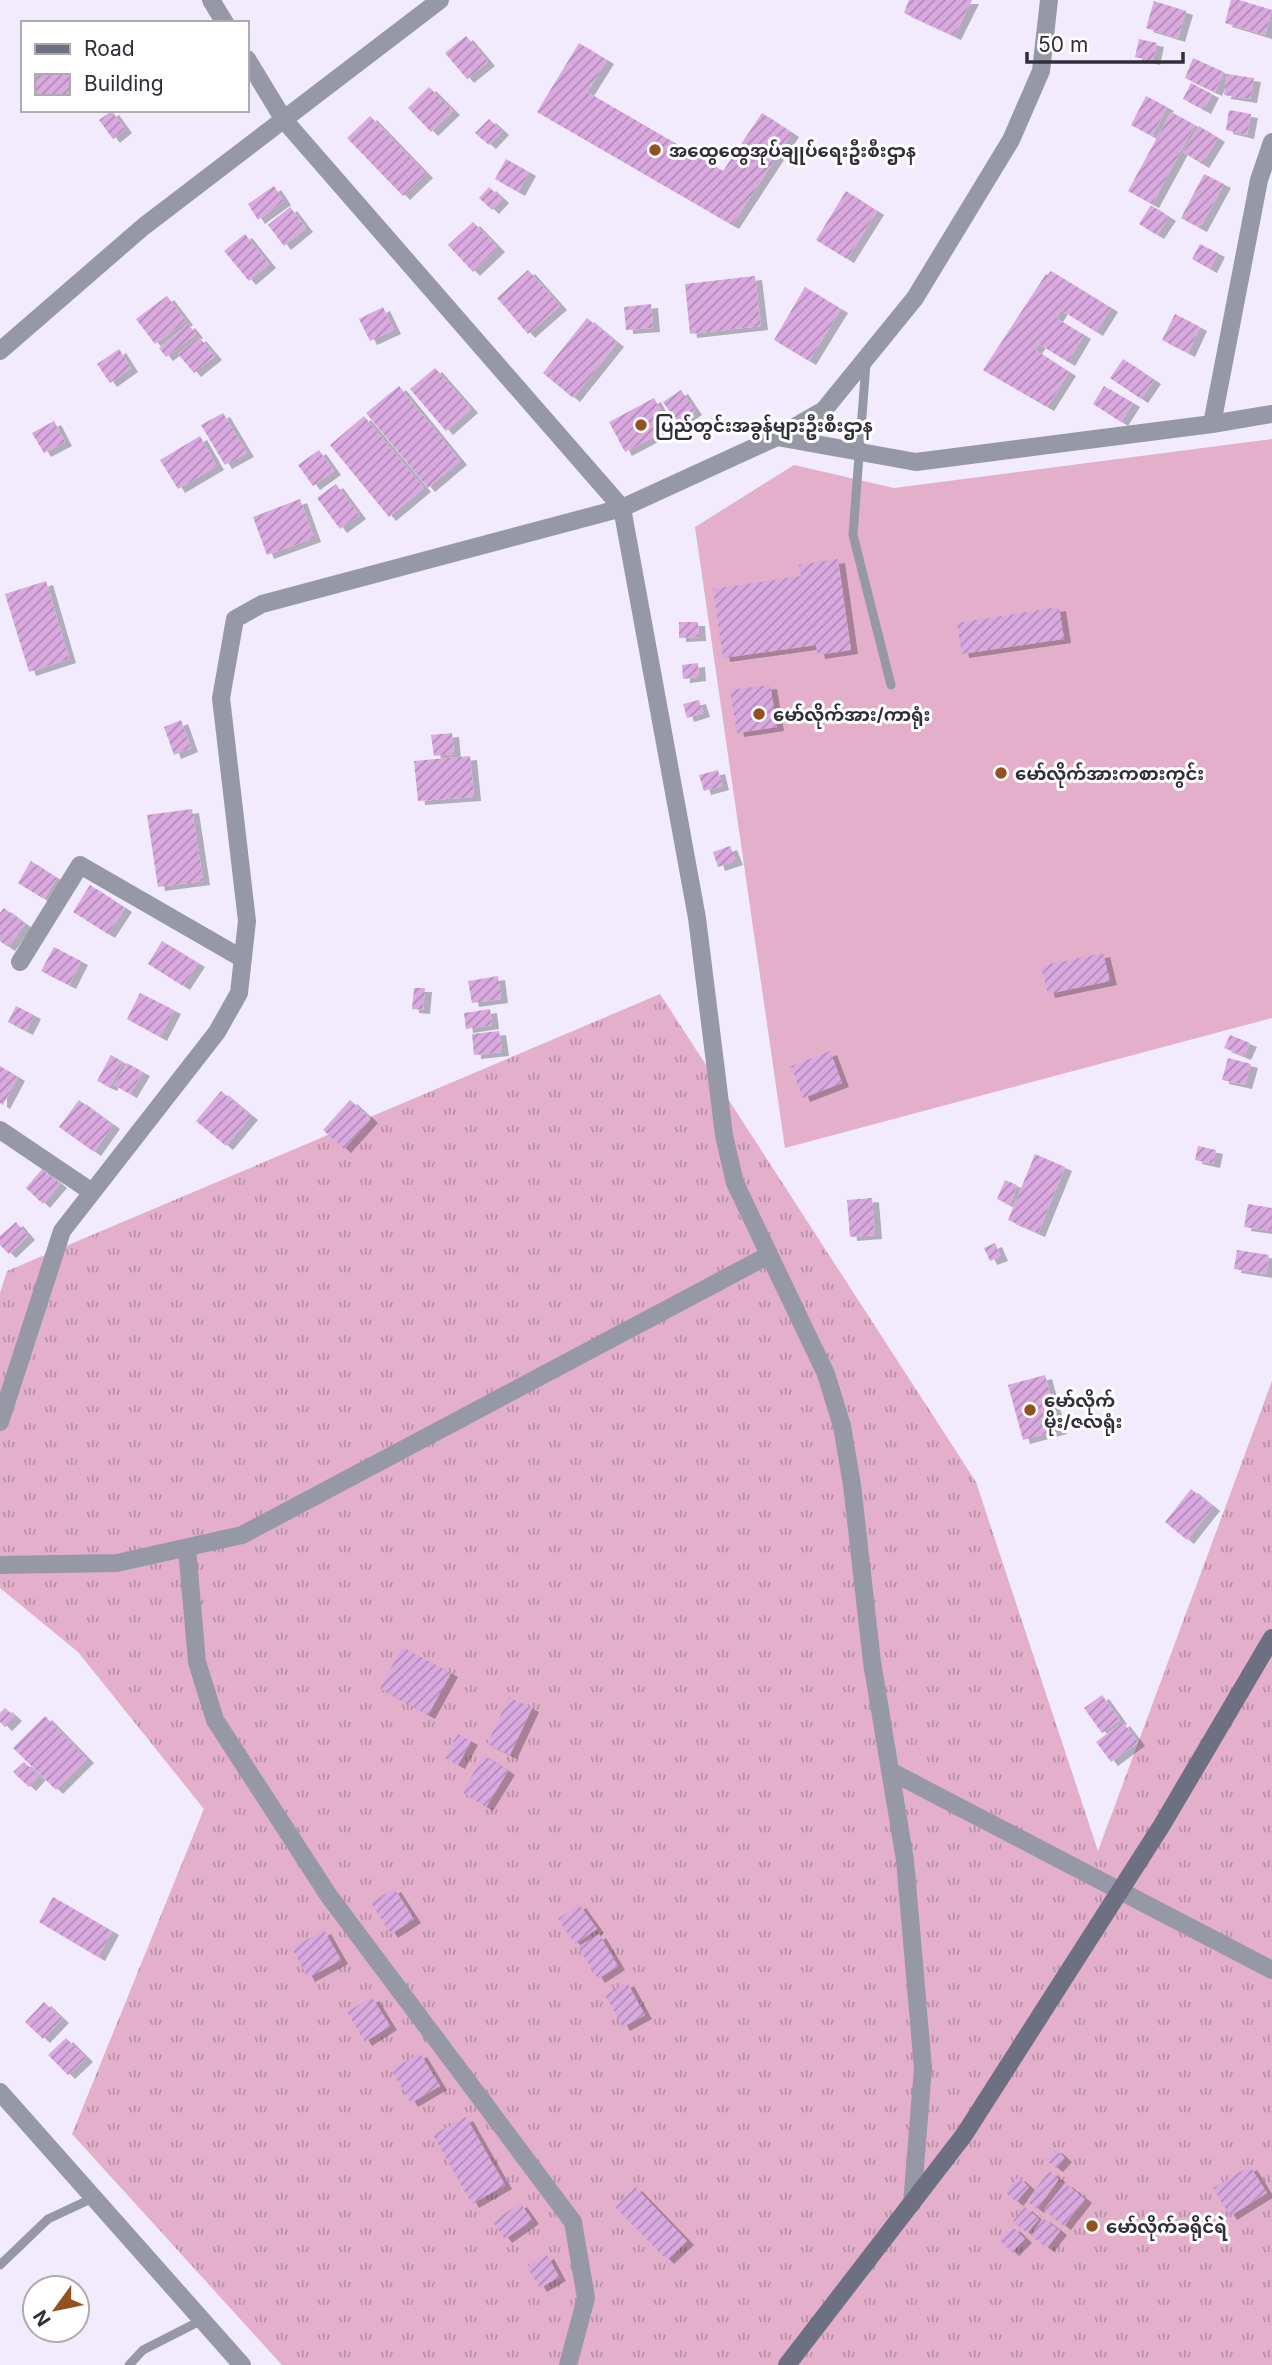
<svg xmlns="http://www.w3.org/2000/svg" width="1272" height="2365" font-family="Inter,'Noto Sans Myanmar',sans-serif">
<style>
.grass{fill:url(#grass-tufts)}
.pitch{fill:#e3afca}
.building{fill:url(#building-hatch);filter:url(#shadow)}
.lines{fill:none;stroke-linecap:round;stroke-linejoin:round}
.service{stroke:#9698a5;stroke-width:9}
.minor{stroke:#9698a5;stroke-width:18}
.secondary{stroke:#6d7082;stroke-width:18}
.poi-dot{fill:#935120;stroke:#fff;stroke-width:2.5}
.labels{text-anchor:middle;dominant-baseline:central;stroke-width:6;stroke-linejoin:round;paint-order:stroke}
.poi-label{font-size:18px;font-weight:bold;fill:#322e39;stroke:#fff;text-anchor:start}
</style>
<defs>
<pattern id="grass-tufts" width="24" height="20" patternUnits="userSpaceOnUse" patternTransform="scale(1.75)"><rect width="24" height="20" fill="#e3afca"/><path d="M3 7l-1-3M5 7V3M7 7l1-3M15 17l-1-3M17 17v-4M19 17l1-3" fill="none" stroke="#b98fa5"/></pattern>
<pattern id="building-hatch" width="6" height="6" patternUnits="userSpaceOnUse" patternTransform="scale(1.75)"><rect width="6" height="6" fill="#daa9df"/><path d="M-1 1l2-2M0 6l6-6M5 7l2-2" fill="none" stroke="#b18ab6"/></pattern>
<filter id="shadow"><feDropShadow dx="7" dy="4" stdDeviation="0" flood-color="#0004"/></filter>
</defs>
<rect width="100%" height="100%" fill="#f1ebfd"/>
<path class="grass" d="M660 994 976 1482 1098 1851 1272 1381V2365H282L72 2134 204 1809 78 1652 0 1588V1293L7 1271Z"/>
<path class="pitch" d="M1272 439V1018L785 1148 695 527 794 465 894 488Z"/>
<path class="building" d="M909 0H972L954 36 904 13Z
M1231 0H1239L1272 10 1265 35 1225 23Z
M1154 1 1186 11 1178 38 1146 28Z
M466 36 488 62 467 79 445 53Z
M1139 39 1157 43 1153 61 1135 57Z
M579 43 607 60 587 92 723 171 762 113 792 133 732 225 537 112Z
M1193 58 1224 72 1215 92 1185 78Z
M1227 74 1254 78 1250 99 1224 95Z
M1191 83 1212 94 1204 110 1183 99Z
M429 87 453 111 431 132 408 108Z
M1146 96 1167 107 1152 136 1131 125Z
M1229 110 1251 114 1247 135 1226 130Z
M112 111 125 129 113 139 99 120Z
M1171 112 1195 125 1152 204 1128 191Z
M370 116 426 174 403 196 347 138Z
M489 119 502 131 489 145 475 133Z
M1199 126 1218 138 1202 164 1183 152Z
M506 159 529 172 518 192 495 179Z
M1204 174 1224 184 1200 228 1181 218Z
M274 186 284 201 258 220 248 204Z
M489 187 502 199 492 210 479 198Z
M846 191 877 211 847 259 816 240Z
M1151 205 1169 217 1157 235 1139 224Z
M290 207 306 228 284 246 268 225Z
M473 222 498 248 473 272 448 245Z
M245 234 269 264 249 281 224 251Z
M1200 244 1218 253 1210 269 1192 259Z
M528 270 560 306 528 334 497 298Z
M1051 271 1111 308 1096 332 1061 310 1056 318 1084 335 1068 362 1039 344 1035 350 1069 372 1047 407 983 370 1046 274 1048 275Z
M755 276 761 326 690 334 685 284Z
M805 287 841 309 809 361 774 340Z
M167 296 186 321 155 344 136 319Z
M651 304 653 328 626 330 624 307Z
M383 307 394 330 370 341 359 319Z
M1175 314 1200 327 1188 353 1162 340Z
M587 318 617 343 573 398 543 373Z
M188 324 196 334 166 357 159 348Z
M199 337 215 356 194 373 178 354Z
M119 349 131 368 110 383 97 364Z
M1123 359 1154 380 1141 399 1110 378Z
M435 368 471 409 446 431 410 389Z
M399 386 460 461 428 488 366 413Z
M1104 386 1133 403 1121 422 1093 404Z
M681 390 695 411 678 423 663 402Z
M654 398 670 428 625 452 609 422Z
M223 413 247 453 225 465 201 425Z
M364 416 424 488 389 517 330 445Z
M54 421 65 442 44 453 32 433Z
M200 436 217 466 178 489 160 460Z
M319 450 334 471 313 486 298 465Z
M336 484 359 515 340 529 317 498Z
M300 499 314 538 267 555 253 517Z
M838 559 851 650 818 655 816 645 723 658 713 589 801 576 799 565Z
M46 581 69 659 29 672 5 594Z
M1059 607 1064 639 962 654 957 623Z
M679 622H698L699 637 679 638Z
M698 663 699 677 683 679 682 665Z
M770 685 777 727 737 733 730 690Z
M699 700 703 713 687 718 683 704Z
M181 720 191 748 174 755 164 727Z
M452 733 454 754 434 756 431 735Z
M470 756 474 797 418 801 414 761Z
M718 770 722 786 704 791 699 775Z
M192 809 203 881 158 887 147 815Z
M730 846 736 861 718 867 713 852Z
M31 861 57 878 44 899 18 883Z
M90 885 125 908 108 934 73 912Z
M4 908 25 924 8 947 0 941V913Z
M162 941 198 963 183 986 148 964Z
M54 947 81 961 69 985 41 971Z
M1103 953 1110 981 1048 994 1041 966Z
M498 976 501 999 472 1003 468 981Z
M414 988H425L423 1010 412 1009Z
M140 993 174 1010 160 1037 127 1019Z
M16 1006 34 1015 26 1031 8 1022Z
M490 1009 492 1025 466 1029 464 1013Z
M499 1031 502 1052 474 1055 472 1034Z
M1230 1035 1250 1043 1244 1056 1224 1048Z
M830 1051 842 1083 803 1098 791 1066Z
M111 1055 123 1062 110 1087 97 1081Z
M1228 1058 1251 1064 1245 1085 1222 1080Z
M127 1063 143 1072 130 1094 114 1085Z
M0 1066 18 1077 3 1105 0 1103Z
M221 1091 251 1116 226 1146 196 1121Z
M79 1100 113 1125 94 1152 59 1127Z
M350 1100 371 1119 344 1149 323 1130Z
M1198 1146 1216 1150 1213 1164 1195 1160Z
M1035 1154 1065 1167 1038 1233 1008 1220Z
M42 1169 60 1184 43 1204 26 1188Z
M1005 1180 1017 1185 1010 1205 997 1199Z
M872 1198 875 1235 850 1237 847 1200Z
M1248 1204 1272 1208V1231L1244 1227Z
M16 1222 28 1236 9 1254 0 1245V1236Z
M995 1243 1001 1257 990 1261 984 1248Z
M1237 1250 1269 1255 1266 1274 1234 1269Z
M1045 1375 1060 1430 1023 1440 1008 1385Z
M1191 1489 1213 1507 1187 1540 1165 1522Z
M402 1647 451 1673 428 1715 380 1689Z
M1102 1695 1120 1720 1102 1733 1084 1708Z
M509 1697 532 1708 510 1755 487 1744Z
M5 1708 15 1717 5 1727 0 1722V1713Z
M45 1716 87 1759 56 1790 13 1748Z
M1123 1722 1138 1742 1111 1762 1096 1742Z
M458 1734 471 1741 458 1765 445 1758Z
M484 1755 508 1771 486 1807 462 1792Z
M24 1762 39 1776 29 1787 13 1772Z
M394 1888 414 1919 391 1934 371 1903Z
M53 1897 112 1931 98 1957 39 1922Z
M579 1904 597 1929 575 1944 558 1919Z
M324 1930 341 1960 308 1978 292 1948Z
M599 1934 618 1966 598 1979 578 1947Z
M627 1982 645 2015 623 2027 605 1995Z
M372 1997 390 2026 365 2042 347 2012Z
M44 2002 62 2019 43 2039 25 2022Z
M66 2038 86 2058 68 2075 48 2055Z
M420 2053 440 2086 411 2103 391 2070Z
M466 2117 505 2185 472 2204 433 2135Z
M1055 2149 1065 2158 1056 2168 1046 2160Z
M1250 2166 1267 2193 1230 2216 1213 2188Z
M1049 2171 1059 2179 1037 2209 1027 2201Z
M1018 2177 1029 2187 1016 2202 1005 2192Z
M1065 2183 1085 2199 1064 2226 1044 2210Z
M635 2187 687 2241 667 2260 615 2207Z
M520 2203 532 2220 505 2239 493 2222Z
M1025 2207 1039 2219 1027 2233 1013 2221Z
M1043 2218 1060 2231 1047 2248 1031 2236Z
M1013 2227 1025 2239 1012 2252 1000 2240Z
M547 2255 559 2277 540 2288 527 2267Z"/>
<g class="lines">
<path class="service" d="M866 363 853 535 891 685
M0 2265 48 2219 93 2198
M129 2365 143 2350 202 2320"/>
<path class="minor" d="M211 0 225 23
M247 59 284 120 622 508 697 918 724 1135 735 1183 826 1374 842 1426 852 1485 872 1662 905 1860 923 2068 912 2204
M1272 142 1259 180 1212 424 1272 414
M0 351 143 227 440 0
M777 437 916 462 1212 424
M20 962 80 865 243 959
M0 1130 92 1192
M0 1422 62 1231 217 1032 239 993 247 921 221 698 235 619 262 604 622 508 777 437 824 410 915 298 1011 140 1041 71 1049 0
M187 1548 197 1662 215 1720 329 1896 573 2222 586 2298 568 2365
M0 1565 117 1563 242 1535 769 1255
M890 1771 1272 1970
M0 2092 242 2365"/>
<path class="secondary" d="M787 2365 964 2135 1162 1825 1272 1638"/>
</g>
<g class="poi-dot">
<circle cx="655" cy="150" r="7"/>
<circle cx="641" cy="425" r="7"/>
<circle cx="759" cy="714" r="7"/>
<circle cx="1001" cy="773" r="7"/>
<circle cx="1030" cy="1410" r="7"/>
<circle cx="1092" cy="2226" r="7"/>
</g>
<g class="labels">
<g class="poi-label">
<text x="669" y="150">အထွေထွေအုပ်ချုပ်ရေးဦးစီးဌာန</text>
<text x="655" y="425">ပြည်တွင်းအခွန်များဦးစီးဌာန</text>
<text x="773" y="714">မော်လိုက်အား/ကာရုံး</text>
<text x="1015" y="773">မော်လိုက်အားကစားကွင်း</text>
<text x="1044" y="1400">မော်လိုက်<tspan x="1044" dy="21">မိုး/ဇလရုံး</tspan></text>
<text x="1106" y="2226">မော်လိုက်ခရိုင်ရဲ</text>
</g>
</g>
<rect x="21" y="21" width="228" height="91" fill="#ffffff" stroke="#adabb0" stroke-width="2"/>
<rect x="35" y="44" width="35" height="10" fill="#6d7082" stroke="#adabb0" stroke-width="2"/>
<text x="84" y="56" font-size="21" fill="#322e39">Road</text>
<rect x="35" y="74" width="35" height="21" fill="url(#building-hatch)" stroke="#adabb0" stroke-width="2"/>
<text x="84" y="91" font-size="21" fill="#322e39">Building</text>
<g transform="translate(56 2309) rotate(237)"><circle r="33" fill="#ffffff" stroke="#adabb0" stroke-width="2"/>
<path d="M0-5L12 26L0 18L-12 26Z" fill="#935120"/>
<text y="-10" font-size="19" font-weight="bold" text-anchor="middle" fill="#322e39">N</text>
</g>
<path d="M1027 52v10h156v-10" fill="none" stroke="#322e39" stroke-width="3.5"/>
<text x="1038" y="52" font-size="21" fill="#322e39" stroke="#ffffff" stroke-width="5" paint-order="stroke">50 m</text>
</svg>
